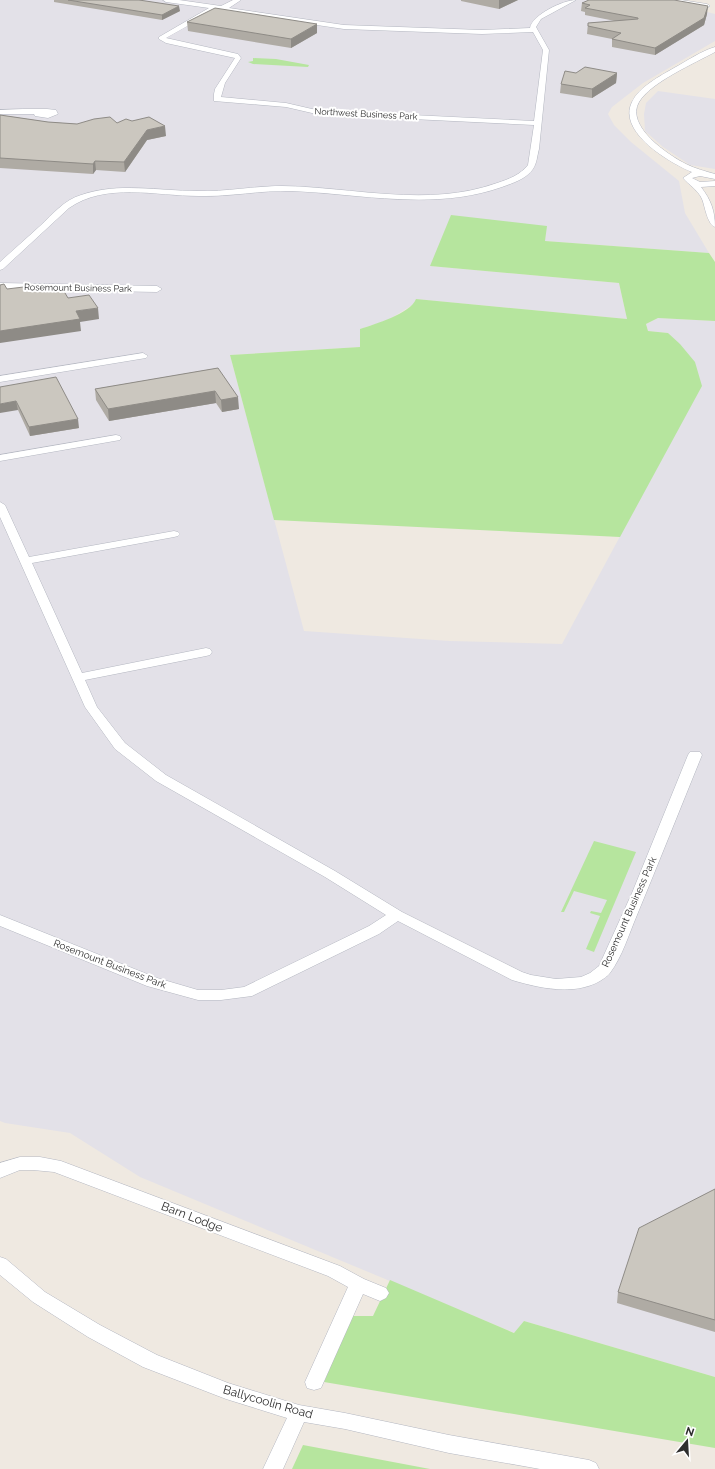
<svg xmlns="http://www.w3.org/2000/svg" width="715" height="1469" font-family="Raleway,sans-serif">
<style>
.industrial{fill:#e3e1e8}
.green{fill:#b6e59e}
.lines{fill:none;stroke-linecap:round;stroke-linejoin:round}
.minor-casing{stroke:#b4b7c1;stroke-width:1}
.minor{fill:#fff;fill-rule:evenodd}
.wall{fill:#afaba4}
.shaded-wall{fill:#8e8b86}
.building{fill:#cbc7bf;stroke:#8e8b86}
.labels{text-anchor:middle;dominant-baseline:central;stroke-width:4;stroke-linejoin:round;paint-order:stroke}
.far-street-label{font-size:9px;fill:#2e2e2e;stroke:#fff}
.street-label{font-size:10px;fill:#2e2e2e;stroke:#fff}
.near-street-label{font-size:12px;fill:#2e2e2e;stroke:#fff}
</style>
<rect width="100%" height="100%" fill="#efe9e1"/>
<path class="industrial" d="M0 0H660L715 14V41L643 83 612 107 608 114 614 125 631 142 679 181 685 213 709 253 545 241 546 226 430 266 619 283 627 319 416 299 414 304 388 320 360 329V347L230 355 304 631 450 641 562 644 701 386 668 333 648 331 646 324 658 318 715 321V1377L524 1321 515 1333 140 1177 70 1133 5 1123 0 1121Z
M658 91 715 99V169L690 165 663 147 645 131 644 114 646 103Z"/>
<path class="green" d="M253 58 276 59 309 65 308 67 253 64 248 62 253 61Z
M451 215 547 226 545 241 709 253 715 262V321L658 318 646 324 648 331 668 333 680 344 695 362 702 386 620 537 274 520 230 355 360 347V329C375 324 410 314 416 299L627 319 619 283 430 266Z
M594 841 636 852 594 952 586 949 600 916 590 913 591 911 601 913 607 900 574 891 564 912H561Z
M390 1280 514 1333 524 1321 715 1377V1448L324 1382 351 1316H373Z
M303 1445 430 1469H292Z"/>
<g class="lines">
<g class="minor-casing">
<path id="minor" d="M163 0H179L221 6 233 0H241L229 8 344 25 482 30 530 28C532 15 563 0 576 0L541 19 536 27 549 50 539 149C537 156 537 163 533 169 526 179 513 183 502 187 434 211 362 194 292 191 261 190 230 197 199 196 156 196 106 182 69 208L3 269 0 270V262C13 250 27 238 40 226 53 214 64 200 81 195 118 182 159 191 197 191 226 192 254 186 282 186 354 187 427 208 497 183 509 179 520 175 528 165L534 125 330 115 312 113 286 107 214 101V94L215 89 235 58 166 43 159 39V37L209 8 166 2ZM216 10 344 29 482 34 533 32 543 50 534 121 330 111 312 109 286 103 221 97 225 83 241 58 238 54 166 38Z
M665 0H681L707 4 710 6 707 8 668 2Z
M715 47V52C695 63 651 82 639 102 625 126 668 155 686 164 696 169 705 171 715 174V179L700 176 692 178 700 182 715 181V186L701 187C711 200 715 211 715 227 707 224 705 206 702 199 698 190 689 185 683 178L692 172C670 163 617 132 632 102 639 87 660 76 674 68 687 61 701 51 715 47Z
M23 109H47L56 110 58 114 48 118 35 116 34 114H0V110Z
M0 283 157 286 162 289 157 292 0 289Z
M143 353 148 356 146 358 0 382V376Z
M116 435 120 436 121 438 120 440 0 461V455Z
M0 502 5 505 29 557 174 531 178 532 180 534 178 536 174 537 32 563 82 673 206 648 210 649 212 652 210 655 206 656 85 680 97 707 125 743 166 775 335 871 402 912 522 972 531 975 556 979 581 977 590 973 599 966 632 893 688 755 690 752H700L702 755C680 809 659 862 637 915 629 934 622 957 610 973 608 976 603 979 600 981 574 996 539 988 512 980L398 921 379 934 252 996 221 1000H198L147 986 0 926V915L157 978 198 990H221L244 987 369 926 386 915 325 877 156 781 115 749 85 707 0 517Z
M20 1157H40L61 1161 340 1266 364 1279 386 1288 389 1293 386 1298 380 1301 363 1294 321 1388 314 1390 307 1388 305 1382 348 1287 328 1276 54 1172 33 1170H20L0 1178V1163Z
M0 1257 6 1259 45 1292 100 1325 157 1355 228 1383 299 1405 345 1413 449 1435 589 1460 596 1463 599 1469H540L449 1453 345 1429 304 1422 283 1469H263L287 1418 226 1399 143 1367 88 1337 33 1302 0 1275Z"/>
</g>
<use href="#minor" class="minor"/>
</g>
<path class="wall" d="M54 0H139L180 11 162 20 54 2Z
M461 0H518L499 9 461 1Z
M582 3 707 14 704 25 655 55 612 47V39L587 34 588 23 615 21 585 15V12L581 11Z
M187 22 317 33 291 48 188 31Z
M576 73H617L616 83 592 98 560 93 561 84Z
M0 115 48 122 77 124 117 123 166 136 147 140 125 172 96 170 93 174 0 168Z
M218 368 239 409 222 412 216 403 109 421 96 400 95 389Z
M0 387 79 428 30 436 18 410Z
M715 1189V1332L617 1303 618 1292Z"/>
<path class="shaded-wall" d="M499 0H518L499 9Z
M179 6 180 11 162 20V15Z
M708 6 707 14 704 25 655 55V48Z
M317 24V33L291 48V39Z
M617 73 616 83 592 98V89Z
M165 126 166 136 147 140 125 172 124 162 147 130Z
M95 161 96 170 93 174V164Z
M98 308 99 319 80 322 81 331 0 343V331L76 311Z
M215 391 216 403 109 421 108 409Z
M238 397 239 409 222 412 221 400Z
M16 401 18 410 0 413V404Z
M78 419 79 428 30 436 29 427Z"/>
<path class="building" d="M68 0H139L179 6 162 15Z
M589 0H674L708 6 704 18 655 48 612 39 621 33 588 26V23L638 19V18L585 8 590 5 582 3Z
M215 8 317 24 291 39 187 22Z
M585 67 617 73 592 89 561 84 565 71 576 73Z
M0 115 48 122 77 124 94 119 110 117 117 123 126 119 132 121 149 117 165 126 147 130 124 162 95 161 93 164 0 158Z
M4 284 7 289 32 286 52 288 54 289 62 288 68 298 89 295 98 308 76 311 80 319 0 331V285Z
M218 368 238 397 221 400 215 391 108 409 95 389Z
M56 377 78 419 29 427 16 401 0 404V387Z
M715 1189V1320L618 1292 639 1228Z"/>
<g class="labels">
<g class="far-street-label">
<text transform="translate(366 114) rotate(3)">Northwest Business Park</text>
<text transform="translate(78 288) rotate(1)">Rosemount Business Park</text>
</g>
<g class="street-label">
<text transform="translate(629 912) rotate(-66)">Rosemount Business Park</text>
<text transform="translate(110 964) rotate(21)">Rosemount Business Park</text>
</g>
<g class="near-street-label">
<text transform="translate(192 1217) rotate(21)">Barn Lodge</text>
<text transform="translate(268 1402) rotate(16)">Ballycoolin Road</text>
</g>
</g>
<g transform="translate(687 1441) rotate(18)" stroke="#ffffff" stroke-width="3" paint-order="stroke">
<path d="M0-3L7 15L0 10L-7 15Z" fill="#2e2e2e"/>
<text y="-6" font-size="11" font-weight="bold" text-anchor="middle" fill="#2e2e2e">N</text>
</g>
</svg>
